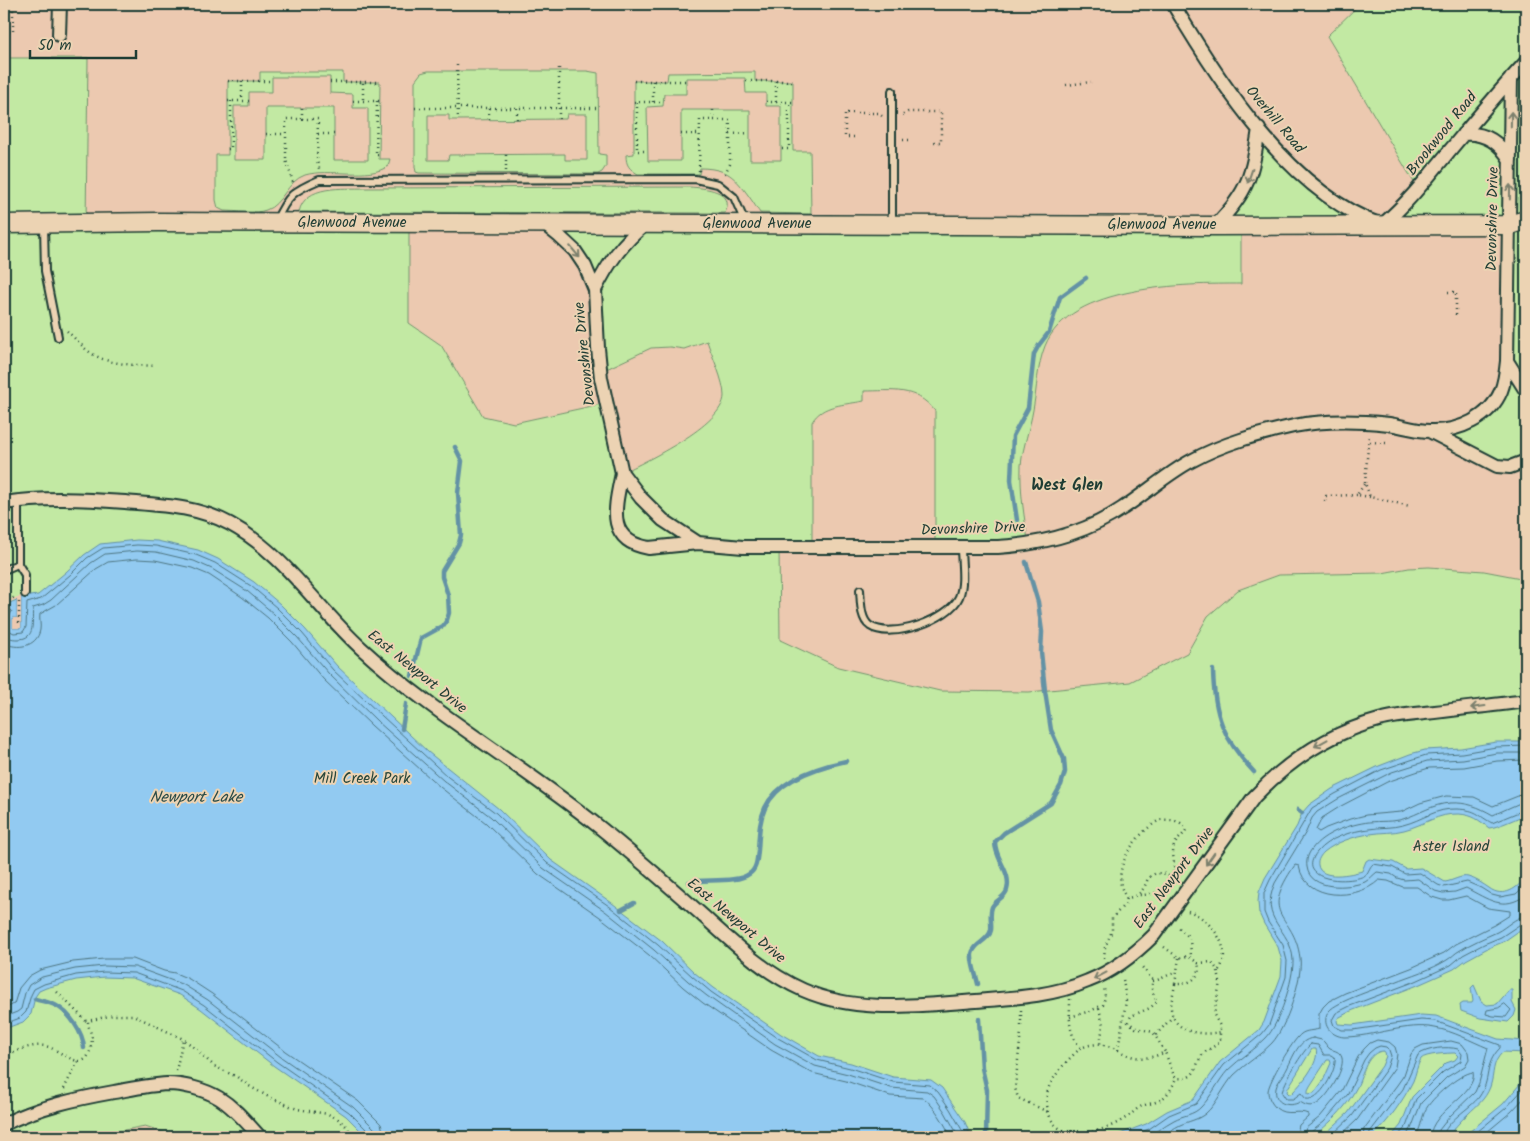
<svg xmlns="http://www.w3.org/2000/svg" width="1530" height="1141" font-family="Kalam,sans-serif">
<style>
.green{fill:#c2e9a3;stroke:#70936c;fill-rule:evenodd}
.water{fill:#92caf1;stroke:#6492a5;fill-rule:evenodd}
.pier{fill:#ecc9b0}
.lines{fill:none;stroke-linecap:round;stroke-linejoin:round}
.shore{stroke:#4d7580;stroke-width:1}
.stream{stroke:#6492a5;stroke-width:4.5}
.lane-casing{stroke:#1f3d34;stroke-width:10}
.street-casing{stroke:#1f3d34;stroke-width:16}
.secondary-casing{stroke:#1f3d34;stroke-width:21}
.path{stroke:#1f3d34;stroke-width:2.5;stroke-dasharray:1 4;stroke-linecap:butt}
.lane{stroke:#ecd3b3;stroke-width:6}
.street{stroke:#ecd3b3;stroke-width:12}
.secondary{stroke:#ecd3b3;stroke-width:18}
.oneway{stroke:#7b806d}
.labels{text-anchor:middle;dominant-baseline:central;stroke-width:4;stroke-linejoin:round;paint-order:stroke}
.street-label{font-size:15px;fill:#1f3d34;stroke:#ecd3b3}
.park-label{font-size:15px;fill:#27463a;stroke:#ecd3b3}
.neighbourhood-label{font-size:16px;font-weight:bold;fill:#1f3d34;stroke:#ecd3b3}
.water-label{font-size:16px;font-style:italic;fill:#2a4b47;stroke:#ecd3b3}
</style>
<rect width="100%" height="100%" fill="#ecc9b0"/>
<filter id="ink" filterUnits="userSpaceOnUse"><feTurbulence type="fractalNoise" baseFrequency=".02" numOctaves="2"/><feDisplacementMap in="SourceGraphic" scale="10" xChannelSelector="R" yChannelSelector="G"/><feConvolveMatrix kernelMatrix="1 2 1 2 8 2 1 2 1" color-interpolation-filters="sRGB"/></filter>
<g filter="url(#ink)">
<path class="green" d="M1360 4H1526V461L1510 467 1429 431 1458 427 1501 392 1509 225 1241 226V284C1185 284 1070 284 1045 346 1037 366 1037 389 1033 410 1030 428 1023 446 1021 465 1020 492 1024 518 1029 545L935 547V411C915 386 893 391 864 391V401C845 405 822 404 812 422V547H779L780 640 838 667 940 691 1029 692 1130 682 1187 653 1208 616 1238 590 1279 575 1382 573 1409 568 1429 567 1484 571 1526 579V1137H179L145 1126 89 1137H4V58H88L86 223H409V323L441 345 483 416 514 423 606 403 622 473C646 461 723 425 724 396 724 381 712 356 707 341L684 349 670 347 651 348 600 372 585 266 543 223 1215 226 1241 195 1259 129 1288 162 1382 225 1418 189 1327 36Z
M428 71H587L598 73 599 154 606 155V166L602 172 598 174 419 173 416 172 415 167V81L421 73ZM567 114H587V160H565V154L449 155 448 160H428V115H449V120H458L566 119Z
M260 72H343V82H380L379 159H390L388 166C370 180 329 168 305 175 287 181 282 205 266 210 256 214 235 211 224 211L218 208 216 200V155H228V81H260ZM272 77H330V93L353 94V108H368V160H334V108H266V160H234V106H249V92H272Z
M755 72V81H793V151H810L811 214 760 213C752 201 738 177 724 172 716 169 708 168 700 168L699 174H638C629 169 626 165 626 155L634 154V81H667L668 73ZM686 78H745L746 93H766V106H781V160H750V110H681V161H648L647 107 663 106 664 94H686Z
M690 187C704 188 736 190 725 213L299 212C305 184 343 189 366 188Z"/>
<path class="water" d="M137 540 157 541 198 550 218 559 254 582 280 604 305 629 337 666 428 752 499 809 551 860 612 903 662 941 695 973 714 988 781 1034 819 1056 851 1063 893 1077 931 1080 942 1088 954 1106 965 1122 971 1137H367L346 1116 274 1066 201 1009 180 995 132 978 104 977 76 980 46 988 39 991 35 997 31 1014 23 1022 4 1029V605L17 600V618H13V628H21V597L38 595 66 572 84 555 100 544Z
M1496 742H1526V814C1520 817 1496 828 1489 828 1479 820 1473 815 1459 814 1438 813 1424 825 1404 830 1393 833 1382 832 1370 834 1355 836 1336 842 1324 852 1321 855 1317 860 1318 865 1320 881 1352 874 1362 871L1366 861 1369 859 1393 862 1406 869 1421 868 1445 882C1453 881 1461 875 1468 877 1476 879 1483 884 1489 888 1503 899 1519 888 1526 876V926L1503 942 1486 949 1466 960 1454 969 1418 985 1351 1011 1338 1018 1337 1021 1338 1024 1352 1025 1421 1015 1436 1016 1498 1039 1526 1041V1053L1503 1052C1491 1063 1495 1073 1490 1087 1485 1100 1477 1105 1468 1114 1460 1121 1454 1129 1447 1137H1391L1401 1125 1412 1097 1446 1063 1455 1060 1458 1056 1455 1053C1449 1053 1425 1054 1421 1059 1417 1065 1416 1074 1413 1081 1403 1101 1388 1122 1372 1137H1322L1348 1113 1382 1066 1386 1056 1384 1051C1367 1051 1363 1075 1357 1087 1353 1094 1349 1101 1344 1107 1334 1119 1324 1128 1312 1137H1112L1146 1124 1167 1111 1193 1100 1220 1062 1259 1030 1264 1022 1281 976 1282 961 1278 947 1264 924 1259 913 1258 902 1259 892 1265 878 1297 826 1302 813 1309 805 1332 789 1379 766 1410 754 1425 750 1461 748ZM1312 1049H1316C1320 1063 1301 1084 1291 1094H1289L1287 1092 1288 1088ZM1327 1060H1330L1331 1063 1323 1081 1314 1093 1308 1094V1090L1310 1086Z
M1474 985 1481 1001 1487 1005 1497 1004 1509 990H1512V1002L1516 1010 1514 1016 1508 1022 1480 1018 1461 1011 1460 1005 1463 1003H1472L1473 1001 1471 988Z
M1526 1077V1137H1463L1503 1104Z"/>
<path class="pier" d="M21 595V628H13V618H17V600H14L4 606V603L13 598H18Z"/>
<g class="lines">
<path class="shore" d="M4 610 10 609 12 611 8 619 10 631 14 633 23 632 26 627 27 603 41 599 70 575 87 558 103 548 137 545 156 546 196 555 215 563 251 586 277 608 302 633 333 670 382 716 448 777 496 813 547 863 609 906 658 945 692 976 711 992 778 1038 817 1060 850 1068 893 1082 930 1085 938 1092 950 1109 966 1137
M4 633C8 638 11 639 18 639 37 639 31 621 33 608L43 605 51 600 91 563 105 554 137 551 156 552 194 561 212 569 247 591 273 613 297 637 329 674 377 721 444 781 491 817 543 868 605 911 654 950 688 981 707 996 775 1044 815 1066 848 1074 891 1088 927 1091 934 1096 945 1112 959 1137
M4 643C17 650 37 647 40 630 41 625 39 619 40 614L56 605 96 569 108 562 137 559 155 560 192 568 209 575 242 597 268 618 292 642 323 679 372 726 440 787 486 823 538 874 600 917 649 955 683 987 703 1003 771 1050 812 1073 846 1081 890 1096 924 1098C935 1107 945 1124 951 1137
M1526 760 1497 761 1464 767 1429 768 1416 772 1387 782 1341 806 1322 818 1316 830 1319 832 1326 828 1350 819 1366 815 1401 812 1420 803 1446 796 1474 797 1493 806 1518 796 1526 795
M1526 803H1520L1493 815C1479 807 1467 802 1450 803 1433 804 1419 814 1403 819 1393 822 1380 821 1369 822 1351 824 1323 833 1312 849 1308 854 1306 860 1307 867 1310 891 1349 888 1365 882 1370 879 1373 875 1377 872L1391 874 1397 878 1404 880 1418 879 1435 891 1443 893 1455 892 1466 888C1488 899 1503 912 1526 895
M1526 809 1492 823C1477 815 1478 810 1457 809 1435 808 1423 820 1403 825 1392 828 1380 827 1369 829 1352 831 1328 838 1317 852 1295 881 1347 884 1364 876 1369 873 1369 867 1373 864L1392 867 1405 874 1420 873 1438 885 1444 887 1467 882 1481 888 1492 895 1500 897 1516 894 1526 885
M1505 1004 1511 1010 1506 1017 1493 1016 1486 1014 1487 1010 1498 1008Z
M4 1009 14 1004 19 988 29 976 40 970 73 962 104 959H133L164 971 175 973 189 979 212 994 285 1051 358 1101 381 1124 385 1137
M4 1017 17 1012 21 1009 25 993 29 985 42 977 75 969 104 966 135 967 184 985 208 1000 281 1057 353 1107 374 1128 377 1137
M4 1024 20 1018 26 1012 31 995 34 989 44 984 76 975 104 972 134 973 182 991 204 1005 277 1062 349 1112 369 1132 371 1137
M1313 1038 1322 1040C1325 1042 1327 1047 1330 1049 1335 1051 1340 1051 1342 1058 1345 1070 1326 1101 1315 1105 1309 1107 1305 1105 1300 1102 1289 1108 1273 1104 1276 1088 1277 1083 1281 1079 1284 1074 1292 1062 1296 1040 1313 1038Z
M1311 1044 1318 1045 1324 1055H1331L1335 1058C1337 1070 1320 1102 1306 1099L1301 1093 1293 1099H1286L1282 1093C1283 1084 1303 1050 1311 1044Z
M1128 1137 1149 1129 1169 1115 1196 1104 1224 1065 1262 1034 1269 1025 1286 977 1287 961 1283 945 1268 922 1264 912V893L1270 880 1312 808 1335 794 1381 770 1426 755 1462 753 1496 747 1526 746
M1145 1137C1156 1133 1164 1125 1174 1120 1183 1115 1194 1115 1201 1107 1212 1096 1218 1081 1228 1070 1240 1058 1255 1050 1266 1038 1279 1025 1294 978 1293 960 1291 927 1258 922 1275 883L1306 832 1312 818 1317 812 1338 799 1392 772 1427 761 1463 759 1497 753H1526
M1161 1137C1167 1133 1174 1128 1180 1125 1189 1121 1197 1120 1205 1114 1217 1104 1223 1087 1234 1075 1246 1063 1261 1055 1272 1043 1286 1028 1303 978 1300 958 1294 911 1257 920 1295 865L1299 866C1305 901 1357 901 1379 880L1388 881 1403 887H1417L1432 897 1442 900H1449L1466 896 1488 908 1510 911V915L1494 925 1456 944 1444 953 1411 968 1345 993 1329 1001 1323 1007 1319 1014V1029C1313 1031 1306 1030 1301 1034 1292 1041 1269 1081 1268 1091 1268 1097 1271 1103 1276 1108 1286 1117 1298 1109 1308 1114V1117L1299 1125 1296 1137
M1303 1137 1306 1128 1320 1117 1342 1090 1358 1057 1364 1049 1370 1043 1377 1040 1389 1042 1395 1047 1397 1054 1395 1067 1357 1120 1339 1137
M1310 1137 1311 1132 1324 1122 1348 1094 1364 1060 1369 1053 1375 1048 1380 1046 1386 1047 1389 1050 1391 1056 1387 1068 1352 1116 1330 1137
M1363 1137 1364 1129 1397 1085 1404 1075 1411 1054 1415 1049 1423 1045 1451 1041 1462 1044 1468 1052 1469 1059 1465 1066 1447 1077 1421 1103 1411 1129 1405 1137
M1369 1137 1370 1132 1403 1089 1418 1055C1428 1048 1447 1046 1458 1049L1462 1054 1461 1061 1443 1072 1416 1099 1406 1127 1397 1137
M1415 1137C1421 1129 1421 1120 1425 1111 1431 1098 1459 1074 1473 1072 1478 1094 1431 1110 1430 1137
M1437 1137 1439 1130 1450 1116 1475 1092 1479 1083 1488 1048C1471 1041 1453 1031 1435 1028 1408 1022 1373 1037 1344 1037 1331 1036 1320 1024 1329 1011 1337 1001 1381 987 1395 982 1412 975 1431 970 1447 960 1452 957 1455 953 1459 951 1471 943 1484 938 1497 932 1507 927 1515 917 1526 916
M1443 1137C1445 1121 1470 1109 1479 1097 1492 1079 1483 1065 1500 1048V1045L1435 1021 1421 1020 1353 1030H1342L1334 1026 1332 1020 1336 1013 1350 1006 1416 981 1451 965 1463 955 1484 944 1501 937 1522 923H1526
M1471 1137 1506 1108 1526 1086
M1481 1137 1511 1112 1526 1096"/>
<path class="stream" d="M1017 520 1011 480 1013 436 1028 408 1034 354 1039 345 1049 332 1060 297 1086 278
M1213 670C1214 715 1223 739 1254 772
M412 676 421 638 443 626 447 620 449 613 448 595 442 577V571L459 543 461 535 458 493 462 461 455 447
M402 729 406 704
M1298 810 1302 813
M689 882C705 879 738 883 749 874 757 869 757 859 758 850 759 836 759 821 765 808 778 780 818 767 846 761
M621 910 634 903
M978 984C976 974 971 964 972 954 974 943 989 941 991 930 992 923 989 914 992 907 995 900 1005 898 1007 890 1012 872 995 860 995 842L1004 833 1051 803 1061 785 1065 772 1064 759 1051 730 1045 691 1041 652 1042 632 1038 602 1026 562
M35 999C41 1001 49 1002 55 1005 69 1012 83 1032 84 1048
M979 1019 982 1068 987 1090 986 1137"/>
<g class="lane-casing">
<path id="lane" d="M892 91V223
M276 221C288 195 293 191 319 180L695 179 718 184 734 197 745 222
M44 225 45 271 58 337
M18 564 25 575V594
M4 570 18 564V501
M860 590C861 601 860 619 870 626 891 640 949 620 959 597 965 583 961 562 961 547"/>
</g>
<g class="street-casing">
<path id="street" d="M1173 4C1219 82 1292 195 1382 225 1408 203 1429 176 1451 149 1476 119 1500 90 1526 62
M59 35 60 4
M1463 134C1484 132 1499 141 1510 160
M543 223 559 236 575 251 585 266 595 290 598 348 601 378 622 473 641 498 663 520 698 543 743 547H998C1043 544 1085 534 1123 508 1146 493 1167 474 1191 461 1224 443 1258 434 1294 426 1324 420 1359 421 1389 424 1402 426 1416 431 1430 431 1458 432 1490 418 1501 391 1505 381 1506 371 1507 361L1511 78
M1215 226C1249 191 1252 175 1259 129
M595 290C608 263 623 242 647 223
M1507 361 1526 391
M1429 431 1497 466 1510 467 1526 461
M622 473C616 504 604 541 649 548L698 543
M4 503C44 497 84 499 125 502 160 505 197 506 230 524 284 553 316 607 361 648 434 715 521 764 598 826 633 854 667 884 701 914 732 942 764 973 803 990 858 1014 918 1005 976 1001 1014 998 1053 996 1088 981 1114 971 1135 954 1154 935L1254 797C1289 760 1330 733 1379 720 1397 715 1417 714 1435 712 1466 708 1496 705 1526 701
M4 1124C39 1107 75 1099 114 1092 131 1089 149 1085 167 1084 183 1084 204 1089 219 1098 235 1108 247 1123 260 1137"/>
</g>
<g class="secondary-casing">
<path id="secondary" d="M4 224 158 222 1215 226 1509 225 1526 220"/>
</g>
<path class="path" d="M4 32H13V4
M457 65 458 120
M228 81H272
M242 81V101
M634 81H686
M653 81V102
M746 81H793
M776 81V102
M330 82H380
M363 83V101
M1066 85 1091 82
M228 101H249
M353 101H380
M377 101 376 155H379
M634 102H663
M637 102V151H647
M766 102H793
M302 108V119
M415 108H599
M489 108V119
M713 110V120
M903 115 908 112H941V142H934
M517 119V108
M559 119V64
M266 134H286
M318 134H334
M681 134H700
M730 134 750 133
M854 137H845V113H878L882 116
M903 140H909
M228 149H231V101
M782 149H789V102
M506 155V171
M699 171 700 120H730V164L723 177
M293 182 286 160V119H318L317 161 320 172
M1448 292H1456V318
M67 331C75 338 82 347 91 353 108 365 136 365 156 366
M1370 442 1386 443
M1365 483 1369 435
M1370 497 1357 495 1365 483 1370 497 1410 506
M1325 501 1326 496 1357 495
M19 602V627
M4 603 15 597
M1127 898C1107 873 1136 832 1160 820 1170 819 1183 820 1186 830 1183 836 1176 840 1174 846 1172 852 1174 860 1174 866 1175 888 1157 895 1139 895
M1188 911C1209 917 1236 950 1218 971
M1179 928 1190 938 1191 957
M1164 947 1179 958 1188 956 1198 963 1212 962 1218 971 1220 982 1214 1015 1220 1026V1042C1214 1047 1208 1049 1203 1054 1193 1066 1199 1080 1176 1078L1174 1076 1165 1052
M1104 958 1105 947 1112 931V918L1125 904 1127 898C1140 896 1144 890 1148 878L1156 873 1166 874 1177 882
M1179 958 1175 984C1189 985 1202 978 1198 963
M1153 981C1161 980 1167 974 1176 973
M1175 984C1174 992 1171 999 1171 1008 1173 1033 1201 1036 1221 1032
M57 992 87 1022
M1070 999C1070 1019 1067 1032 1081 1048 1094 1042 1106 1044 1118 1050L1126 1001 1123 979
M1099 1008 1103 1025 1100 1044
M1021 1010V1032L1015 1088 1018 1098 1048 1112
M1070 1017 1090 1011 1103 1005 1105 997 1104 988
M1156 1035 1173 1016
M1081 1048C1069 1058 1056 1072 1049 1087 1047 1093 1046 1099 1047 1105 1050 1131 1069 1136 1092 1132 1105 1129 1117 1124 1127 1117 1132 1114 1135 1110 1140 1107 1145 1104 1152 1104 1158 1101 1167 1097 1173 1087 1176 1078
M1118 1050C1134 1060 1149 1060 1165 1052L1153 1032 1136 1028 1128 1022 1131 1016 1150 1008 1157 1002 1152 991V979L1142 967
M4 1056C16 1051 31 1044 45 1046 60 1048 85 1078 91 1047 94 1034 88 1030 88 1021L113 1015H133L181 1038 190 1044 214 1066 237 1077 249 1086 267 1096 297 1109 328 1114 338 1119 346 1126 354 1137
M176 1071 183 1039
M64 1089 78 1061"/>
<use href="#lane" class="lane"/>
<use href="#street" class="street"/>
<use href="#secondary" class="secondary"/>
</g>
<defs><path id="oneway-shaft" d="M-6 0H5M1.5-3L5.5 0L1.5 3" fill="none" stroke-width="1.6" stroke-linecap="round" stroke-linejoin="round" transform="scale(1.25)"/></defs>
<g class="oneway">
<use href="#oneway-shaft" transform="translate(1511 119) rotate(-89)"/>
<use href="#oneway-shaft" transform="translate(1250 176) rotate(109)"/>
<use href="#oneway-shaft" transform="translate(1510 192) rotate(-89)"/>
<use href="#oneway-shaft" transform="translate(575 252) rotate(50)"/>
<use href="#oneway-shaft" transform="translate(1478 707) rotate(173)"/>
<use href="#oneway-shaft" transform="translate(1321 743) rotate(151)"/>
<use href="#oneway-shaft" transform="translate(1210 859) rotate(125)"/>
<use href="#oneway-shaft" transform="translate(1100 976) rotate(152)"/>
</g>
</g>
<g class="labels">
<g class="street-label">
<text transform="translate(1275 120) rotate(50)">Overhill Road</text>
<text transform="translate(1442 134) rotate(-51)">Brookwood Road</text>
<text transform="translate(1493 219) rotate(-89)">Devonshire Drive</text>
<text x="352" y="223">Glenwood Avenue</text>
<text x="757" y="224">Glenwood Avenue</text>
<text x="1162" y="225">Glenwood Avenue</text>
<text transform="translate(585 354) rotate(-96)">Devonshire Drive</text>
<text transform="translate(973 529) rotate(-2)">Devonshire Drive</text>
<text transform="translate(417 672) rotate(39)">East Newport Drive</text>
<text transform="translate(1174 878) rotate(-53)">East Newport Drive</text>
<text transform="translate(736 921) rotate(40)">East Newport Drive</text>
</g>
<g class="park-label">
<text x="362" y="779">Mill Creek Park</text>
<text x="1451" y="847">Aster Island</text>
</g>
<g class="neighbourhood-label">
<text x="1067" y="485">West Glen</text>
</g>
<g class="water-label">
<text x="196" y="797">Newport Lake</text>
</g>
</g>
<rect width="1530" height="1141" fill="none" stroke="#ecd3b3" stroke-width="20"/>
<rect x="10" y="10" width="1510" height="1121" fill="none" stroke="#1f3d34" stroke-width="2" filter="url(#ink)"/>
<path d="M30 50v8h106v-8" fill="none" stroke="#1f3d34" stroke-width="2.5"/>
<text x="38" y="50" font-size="15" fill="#1f3d34" stroke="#ecd3b3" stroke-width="4" paint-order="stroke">50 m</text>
</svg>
